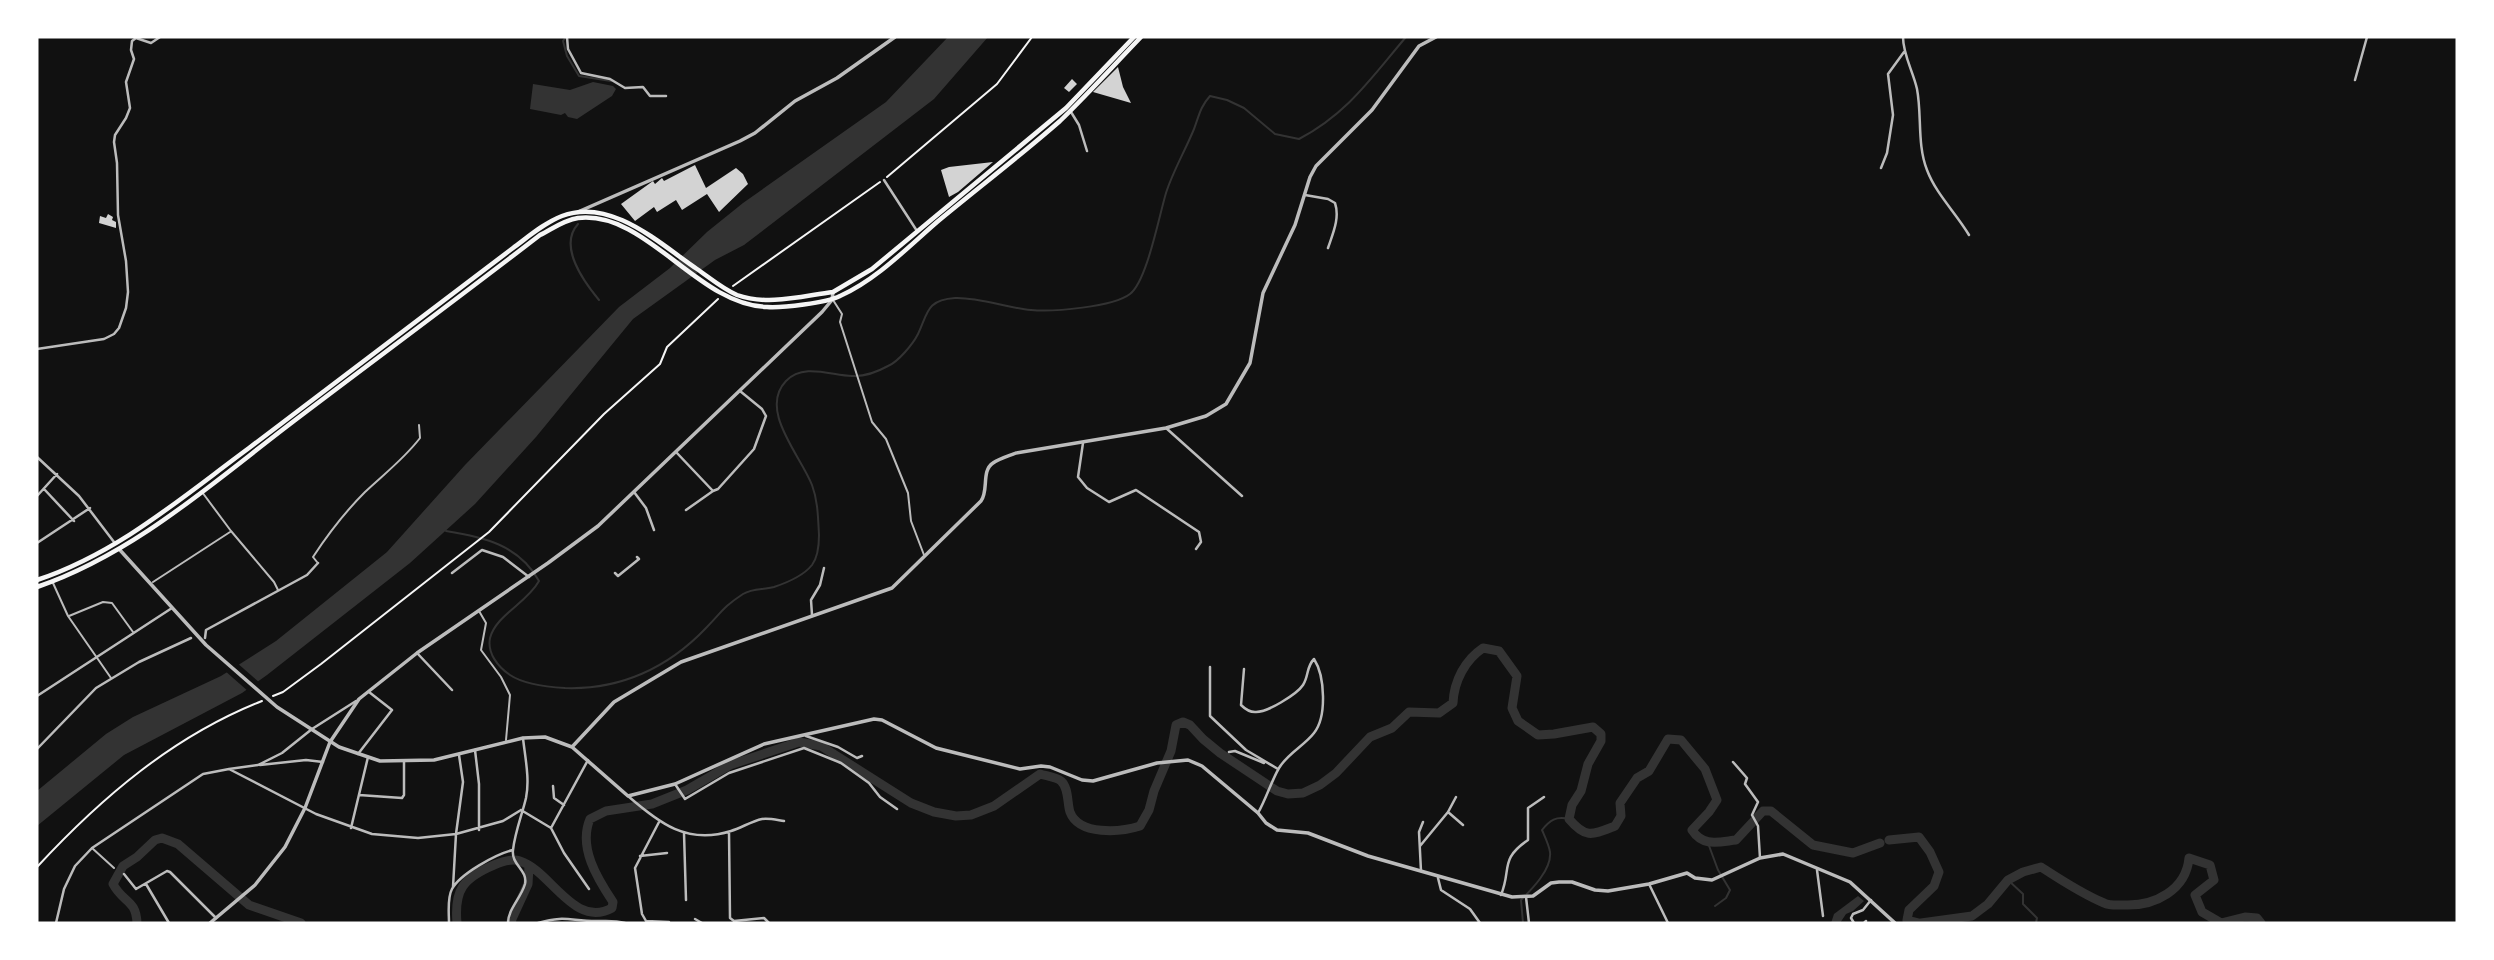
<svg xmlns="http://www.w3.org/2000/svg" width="2494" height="960" font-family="Jost,sans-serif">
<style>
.water{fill:#333}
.pier{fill:#111}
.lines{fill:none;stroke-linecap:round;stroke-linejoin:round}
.stream{stroke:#333;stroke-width:2}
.river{stroke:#333;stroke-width:9}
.building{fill:#d3d3d3}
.path{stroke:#f5f5f5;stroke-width:2}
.service{stroke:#bcbcbc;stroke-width:2}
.minor{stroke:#bcbcbc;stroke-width:2.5}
.tertiary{stroke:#bcbcbc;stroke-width:3.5}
.primary{stroke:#f5f5f5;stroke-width:4.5}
</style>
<rect width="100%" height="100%" fill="#111"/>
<path class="water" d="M948 37H988L934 99 744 245 715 260 633 319 536 437 475 504 410 563 267 675 242 693 124 755 37 826V791L106 734 133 717 221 676 276 641 387 552 465 465 619 307 670 268 707 232 743 203 886 102Z
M593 82 613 86 616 89 612 96 577 119 568 117 565 113 561 115 530 109 533 84 570 90Z
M1858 896 1864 901 1853 911 1846 914 1840 923H1831L1834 914Z"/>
<path class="pier" d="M236 662 261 684 249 692 224 670Z"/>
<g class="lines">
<path class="stream" d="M565 38 563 41 567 56 579 76 611 81
M578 224C558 246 584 282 599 300
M446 531C484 537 519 545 539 581 527 603 496 615 490 638 487 653 498 667 510 675 525 685 548 687 565 688 620 690 668 668 706 628 721 613 723 607 743 594 753 588 763 590 774 587 786 583 804 575 812 565 818 557 819 544 819 535 818 518 818 501 812 485 801 456 758 410 786 381 803 363 830 375 852 376 865 377 877 372 888 366 898 362 913 344 918 334 928 313 926 300 955 298 979 297 1007 308 1031 310 1053 312 1113 307 1130 294 1147 281 1159 216 1166 193 1173 171 1185 151 1194 129 1199 116 1200 107 1210 96L1227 100 1244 108 1275 134 1299 139C1348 113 1371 78 1406 37
M1708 843 1718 870 1730 890 1726 898 1715 906
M2008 880 2023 894V904L2037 918 2036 923
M1523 923 1521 900C1532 889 1552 869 1550 852 1549 845 1545 837 1542 830 1550 820 1556 816 1569 819"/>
<path class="river" d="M1889 840 1919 837 1930 852 1939 872 1934 886 1909 910 1907 920 1919 923
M137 923C136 899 123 903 113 884L123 866 137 857 155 840 162 838 178 844 249 905 301 923
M457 923C454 890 463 878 494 865 501 862 512 858 520 861 551 871 574 929 612 908L613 902C597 878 578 847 590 819L606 811 652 804 687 790 730 765 799 742 821 746 911 803 934 812 956 816 971 815 994 806 1040 774C1046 776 1056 777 1061 781 1069 788 1067 803 1070 812 1079 836 1121 832 1140 826L1149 810 1154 791 1171 751 1176 725 1183 722 1190 725 1203 739 1220 753 1277 791 1288 794 1303 793 1320 785 1336 773 1370 737 1392 728 1409 712 1439 713 1453 703C1454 681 1465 660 1483 648L1499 651 1517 676 1512 708 1518 721 1538 735 1554 734 1593 727 1601 734V741L1588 764 1581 791 1572 805 1569 819C1586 839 1592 835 1615 826L1621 816 1620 803 1637 778 1649 771 1668 739 1681 740 1705 769 1717 800 1709 812 1692 830C1703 847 1718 842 1736 840L1763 811H1771L1813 845 1853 853 1880 843
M512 923 511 921 528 884 529 866
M1921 923 1972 916 1988 904 2008 880 2023 872 2041 867C2061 880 2082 894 2104 903 2110 906 2118 905 2125 905 2155 906 2186 890 2189 858L2210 865 2214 880 2195 895 2202 912 2221 923 2245 917 2257 918 2261 923"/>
</g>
<path class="building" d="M1118 67 1123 87 1131 103 1093 92Z
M1072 79 1077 84 1069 92 1064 88Z
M993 162 958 192 949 197 941 170 949 167Z
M695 165 706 188 736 168 743 174 748 184 719 212 707 194 682 210 676 200 657 212 654 207 635 221 621 204 653 181 655 184 662 178 664 181Z
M108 214 113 217 112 220 116 222V228L99 223 100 216 106 218Z"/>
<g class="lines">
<path class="path" d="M887 177 997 84 1032 37
M733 286 880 182
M273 696 283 692 321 664 489 532 604 414 660 364 667 347 718 299
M37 867C101 798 173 736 262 701"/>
<path class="service" d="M833 300 842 314 840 322 872 422 886 439 908 493 911 521 924 555
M202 492 231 531 274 582 278 590
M317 562 313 557C328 534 346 511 365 492 384 474 404 459 420 438L419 425
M153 582 230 532
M53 583 68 616 111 678
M479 611 486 623 481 650 501 677 510 695 506 740
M69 616 103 602 112 603 133 632
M92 848 114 868"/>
<path class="minor" d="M567 37 568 49 581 73 610 79 625 88 643 87 650 96H666
M1903 37C1903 55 1913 71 1917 89 1922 115 1917 145 1927 170 1936 194 1956 213 1969 235
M2355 80 2367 37
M1071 112 1079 125 1087 151
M1881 168 1887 153 1893 115 1888 74 1904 52
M884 180 917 231
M1305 195 1328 199 1335 203C1340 218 1333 233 1328 248
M37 349 104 339 114 334 119 328 126 308 128 292 126 261 118 215 117 163 114 142 115 135 126 118 130 108 126 82 134 59 131 50 132 41 136 38 151 43 160 37
M1166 428 1242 496
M1083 443 1078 477 1087 488 1109 502 1136 490 1199 532 1201 542 1196 549
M676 452 713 491 718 489 754 449 766 416 762 409 740 391
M37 457 79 496 114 542
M44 489 74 521
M634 492 646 508 654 530
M37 496 57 474
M686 510 713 491
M37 543 90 508
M452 573 482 550 503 557 529 577
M615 573 618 576 639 559 637 557
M812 615 811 600 820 585 824 568
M205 638 206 630 307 575 318 563
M417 653 452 690
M1210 667V716L1246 750 1278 769
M1244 669 1241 705C1245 709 1249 712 1255 712 1267 713 1297 694 1303 685 1309 676 1306 667 1314 659 1325 676 1327 717 1314 733 1304 746 1288 753 1279 768 1271 782 1266 799 1258 813
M37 696 172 608
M806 736 838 747 857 758 862 756
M37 749 96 688 139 662 191 638
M475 750 479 784V830
M1229 752 1235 751 1264 763
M358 754 392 710 369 692
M1733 762 1747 778 1745 784 1758 802 1752 815 1758 826 1760 858
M260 765 306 760 323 762
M229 769 258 765 282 753 312 729 356 701
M675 784 685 799 729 773 804 748 841 763 869 783 880 797 897 809
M553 786 554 798 564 805
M359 795 402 798 404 795V761
M628 796C659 823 687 845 731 831 741 828 752 821 762 819 769 818 777 820 784 821
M521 810 551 828 564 853 589 889
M1448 812 1463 825
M659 822 635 868 642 914 646 921 669 922
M351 828 368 757
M551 828 588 760
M729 832 730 918 734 921 764 918 769 923
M684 833 686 900
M1420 846 1448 812 1456 797
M640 856 667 853
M1817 870 1823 916
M1421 871 1419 832 1423 822
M124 874 136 889 167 871 170 872 216 918
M1438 878 1441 890 1470 909 1480 923
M146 884 169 923
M1649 884 1668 923
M453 887 456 834 463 782 459 755
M1501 895C1512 868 1499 860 1528 840V808L1544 797
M1526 897 1529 923
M695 919 702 923
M56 923 64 889 75 866 92 848 203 774 229 769 316 814 372 834 418 838 456 834 503 821 521 810
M449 923C449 913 447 898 452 889 460 874 496 854 513 850
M508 923C508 909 521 898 525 884 528 870 511 865 513 850 515 832 522 815 526 798 530 779 525 757 523 738
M538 923C565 915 570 921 596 921 607 921 615 920 625 923
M1854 923 1851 918 1853 914 1863 910 1871 900
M1864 923 1866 921"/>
<path class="tertiary" d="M580 211 740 141 755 133 795 101 837 78 895 37
M119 549 206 645 277 707 339 747 380 761 434 760 523 738 545 737 572 747 628 796 675 784 764 744 874 719 882 720 936 748 1020 769 1041 766 1050 767 1082 780 1093 781 1157 763 1188 760 1202 766 1258 813 1266 823 1277 830 1308 833 1368 856 1512 897 1533 896 1551 883 1559 882H1572L1595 890 1608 891 1649 884 1687 873 1695 878 1712 880 1760 858 1783 854 1850 882 1895 923
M572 747 614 702 681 662 892 588 981 501C989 490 981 471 993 463 1000 458 1009 456 1016 453L1166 428 1206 416 1226 404 1250 363 1263 293 1295 225 1310 177 1316 166 1372 110 1419 46 1436 37
M210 923 255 885 285 847 305 808 330 742 359 699 417 653 548 563 598 526 822 312 832 300 833 292"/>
<path class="primary" d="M37 580C118 553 181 498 249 448 337 382 425 315 513 248 528 237 544 223 562 216 611 197 660 244 697 269 710 278 723 289 737 295 768 306 802 296 833 292L872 269 1066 108 1134 37
M37 587C133 554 210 485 290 424 373 361 457 299 540 235 552 229 564 220 578 218 646 210 697 305 767 307 782 308 826 303 840 296 876 280 907 248 937 222 978 188 1020 156 1060 121 1088 94 1114 65 1141 37"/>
</g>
<rect width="2494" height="960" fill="none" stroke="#ffffff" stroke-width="77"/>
</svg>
